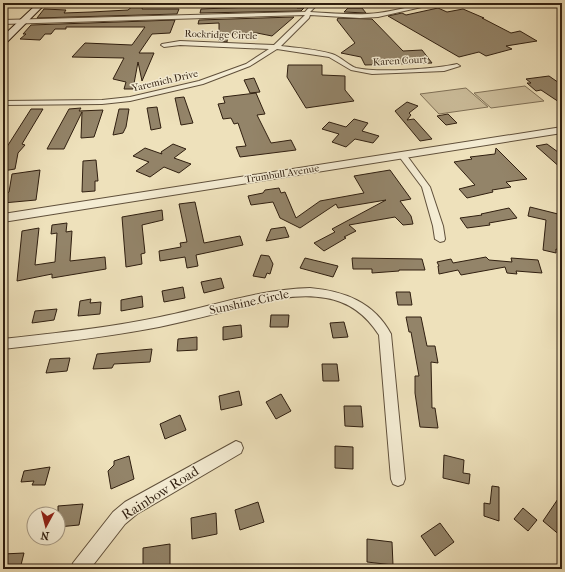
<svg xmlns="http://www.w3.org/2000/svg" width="565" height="572" font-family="'IM FELL French Canon',serif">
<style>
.green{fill:#cec09e;stroke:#7f7057}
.building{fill:#938469;stroke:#301f10}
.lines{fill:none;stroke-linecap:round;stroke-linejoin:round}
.minor-casing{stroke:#60503b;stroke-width:2}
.tertiary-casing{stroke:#60503b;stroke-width:2}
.secondary-casing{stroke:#301f10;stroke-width:2}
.minor{fill:#f4ecd3;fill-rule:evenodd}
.tertiary{fill:#f4ecd3;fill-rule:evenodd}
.secondary{fill:#f4ecd3;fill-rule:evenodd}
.labels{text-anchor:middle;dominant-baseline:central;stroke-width:3;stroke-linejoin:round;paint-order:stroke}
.far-street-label{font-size:10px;fill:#301f10;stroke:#f4ecd3}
.street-label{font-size:12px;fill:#301f10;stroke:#f4ecd3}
.near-street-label{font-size:14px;fill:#301f10;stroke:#f4ecd3}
</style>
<rect width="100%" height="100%" fill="#eee1bb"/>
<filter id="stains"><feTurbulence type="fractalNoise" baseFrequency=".005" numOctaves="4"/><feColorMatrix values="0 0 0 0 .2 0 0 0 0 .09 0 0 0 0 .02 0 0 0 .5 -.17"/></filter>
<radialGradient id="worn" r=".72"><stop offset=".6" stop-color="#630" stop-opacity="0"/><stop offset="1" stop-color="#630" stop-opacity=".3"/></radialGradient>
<path class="green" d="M525 86 544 101 491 108 474 93Z
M466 88 488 107 439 114 420 94Z"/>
<path class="building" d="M254 3H303L297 8H304L301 11 200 13 201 9 251 7 254 6Z
M133 6H143L142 9H179L177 14 37 18 44 9 66 10 64 13 91 12 128 10Z
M348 8H362L366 13 344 12Z
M438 8 447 12 463 9 484 18H482L511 33 520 31 537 41 506 46 512 49 486 56 479 52 459 57 388 16 402 13 406 15Z
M294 17 272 36 257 33 228 34 227 42 219 41V23L198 24 199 20Z
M338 18 372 19 403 51 422 50 432 63 365 65 361 57 341 53 355 43 337 20Z
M175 20 170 33 152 34 139 53H154L142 81 138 62 133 89H124L126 82 113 79 124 58 72 57 85 43 132 45 145 27H66V29H55L51 34H45L40 40 20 39 26 34H23L31 25Z
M288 65H322V75L345 76V90L354 101 306 108 287 77Z
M549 76 562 85V104L541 90 536 91 527 83H531L526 79Z
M254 78 260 92 250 93 244 80Z
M256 93 265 114 257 115 271 143 291 140 296 150 240 157 236 147 246 146 238 123 234 124 231 118 223 119 218 104 225 103 223 97Z
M184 97 193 123 181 125 175 98Z
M407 102 418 106 409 113 411 115 407 120 414 119 432 139 420 141 395 111Z
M157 107 161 128 151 130 147 108Z
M81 108 79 111 103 110 94 137 81 138 82 112 64 149H47L69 109Z
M31 109H43L22 144 25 145 18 153 15 169 3 171V153Z
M119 109H129L126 127 123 133 113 135Z
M448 114 457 123 446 125 437 116Z
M354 119 368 123 362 131 379 136 373 143 355 139 346 147 332 142 339 134 322 129 329 122 346 127Z
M173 144 186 149 174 158 191 164 179 173 164 167 150 177 136 171 149 162 133 156 145 148 162 154 161 152Z
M547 144 562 155V169L536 146Z
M496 148 527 179 506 182 511 187 492 190 493 192 467 198 459 189 475 185 454 162 472 159 470 157 495 154Z
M96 160 98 181H95V191L82 192 83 161Z
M40 170 36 200 3 203V196L9 192 12 174Z
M390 170 411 199 400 201 411 216 413 224 403 225 395 217 349 225 356 231 344 237 346 238 324 251 314 243 335 232 332 229 386 200 338 208 336 204 300 228 280 218 273 202 251 205 248 196 263 193 265 190 279 188 281 193 285 192 296 218 320 201 364 193 354 176Z
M195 202 204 243 240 236 243 245 196 255 198 266 187 268 185 257 160 261 159 251 181 247 180 243 187 242 179 204Z
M530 207 562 215V237L560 236V250L556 249V253L543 250 546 220 528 216Z
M509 208 517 218 489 223 490 225 467 228 460 218 482 215 481 214Z
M162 210 163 220 142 225 145 253 141 254 142 264 126 267 122 217Z
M67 223 66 232 72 231 70 261 105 257 106 269 52 278V274L17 281 22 231 39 228 35 265 55 262 57 233 51 234 52 225Z
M285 227 289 237 266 241 271 229Z
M261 255 269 256 273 264 270 274 267 273 265 278 253 276Z
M486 257 489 260 512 262 511 258 538 260 542 273 516 271 517 274 507 273 505 267 461 275 458 270 439 274 438 266H439L437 262 451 259 453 263Z
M305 258 338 266 333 277 300 268Z
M352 258 422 259 425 270H399V271L372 273V269H353Z
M221 278 224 288 204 293 201 282Z
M183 287 185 298 164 302 162 291Z
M396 292H410L412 305H398Z
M142 296 143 307 121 311V300Z
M91 299 90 303 101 302 100 314 78 316 80 301Z
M57 309 54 320 32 323 35 311Z
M271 315H289L288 327H270Z
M406 317H421L427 346H435L438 363 431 362 432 408H435L438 428 420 427 415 393V376H419L411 332H409Z
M344 322 348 337 333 338 330 323Z
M241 325 242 337 223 340V327Z
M197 337V350L177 351 178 339Z
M152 349 150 362 114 364 112 368 93 369 97 354Z
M70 358 67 371 46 373 50 359Z
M322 364H337L339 381H323Z
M239 391 242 405 221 410 219 396Z
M281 394 291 411 276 419 266 402Z
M344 406H361L363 427 345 426Z
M180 415 186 430 165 439 160 424Z
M335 446 353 447V469L335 468Z
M444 455 464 460 463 473 470 474 469 484 443 478Z
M129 456 134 479 111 489 108 471 114 465V461Z
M50 467 45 485H32L34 481 21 482 24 471Z
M492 486 499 487V521L484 516V503L490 504Z
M562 493V537L543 521Z
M258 502 264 522 240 530 235 510Z
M83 504 79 525 58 527V506Z
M523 508 537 520 528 531 514 519Z
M216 513 217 534 192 539 191 518Z
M440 523 454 542 435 556 421 536Z
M367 539 392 542 393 565 367 562Z
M170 544V566L156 569H143V548Z
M24 553 20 569H3V554Z"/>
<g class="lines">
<g class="minor-casing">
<path id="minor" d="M313 3H319L310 12C333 13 356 16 378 13 398 11 418 3 439 3L378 17 360 18 310 15 309 18 281 46C298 48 316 49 332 54 341 57 348 65 356 68 378 73 435 69 457 64L460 66 444 71 372 74 351 70 329 57 277 49 250 66 203 84 130 101 102 104 3 105V101L102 100 130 97 199 81 246 64 269 49 180 45 164 47 161 45 162 44 180 41 274 45 305 15 3 24V20L305 12Z
M399 153H405L430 187 443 226 445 239 444 241 440 242 435 239 433 226 422 187 398 155Z
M310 288C344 291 374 302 391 334L405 479 403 484 398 486 393 484 391 479 379 335C366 315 350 302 326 298 297 293 270 300 242 307 215 314 187 321 159 327 108 337 55 343 3 349V339C56 333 108 328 160 317 210 307 259 289 310 288Z
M236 441 241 443 243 448 241 453 137 514 125 524 90 569H71L73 563 113 512 125 502Z"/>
</g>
<g class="tertiary-casing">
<path id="tertiary" d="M562 127V133L3 222V214Z"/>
</g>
<g class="secondary-casing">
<path id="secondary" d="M38 3H46L6 43 3 44V36Z"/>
</g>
<use href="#minor" class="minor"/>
<use href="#tertiary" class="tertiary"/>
<use href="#secondary" class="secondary"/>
</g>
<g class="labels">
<g class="far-street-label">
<text transform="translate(221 35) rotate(2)">Rockridge Circle</text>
<text transform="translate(400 61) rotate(-3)">Karen Court</text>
<text transform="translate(165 81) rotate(-13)">Yaremich Drive</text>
<text transform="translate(282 174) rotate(-9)">Trumbull Avenue</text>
</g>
<g class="street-label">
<text transform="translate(249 302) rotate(-12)">Sunshine Circle</text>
</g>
<g class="near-street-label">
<text transform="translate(160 493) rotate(-32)">Rainbow Road</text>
</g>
</g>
<rect width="565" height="572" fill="none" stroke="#eee1bb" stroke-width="16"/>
<rect x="4" y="4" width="557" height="564" fill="none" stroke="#301f10" stroke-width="2"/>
<rect x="8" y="8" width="549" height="556" fill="none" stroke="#301f10"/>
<g transform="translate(46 526) rotate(187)"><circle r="19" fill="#f4ecd3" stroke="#a69a85"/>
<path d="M0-3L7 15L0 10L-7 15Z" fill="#8f2418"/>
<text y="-6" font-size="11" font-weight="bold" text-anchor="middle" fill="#301f10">N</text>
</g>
<rect width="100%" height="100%" filter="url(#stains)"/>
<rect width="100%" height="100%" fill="url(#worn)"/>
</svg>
